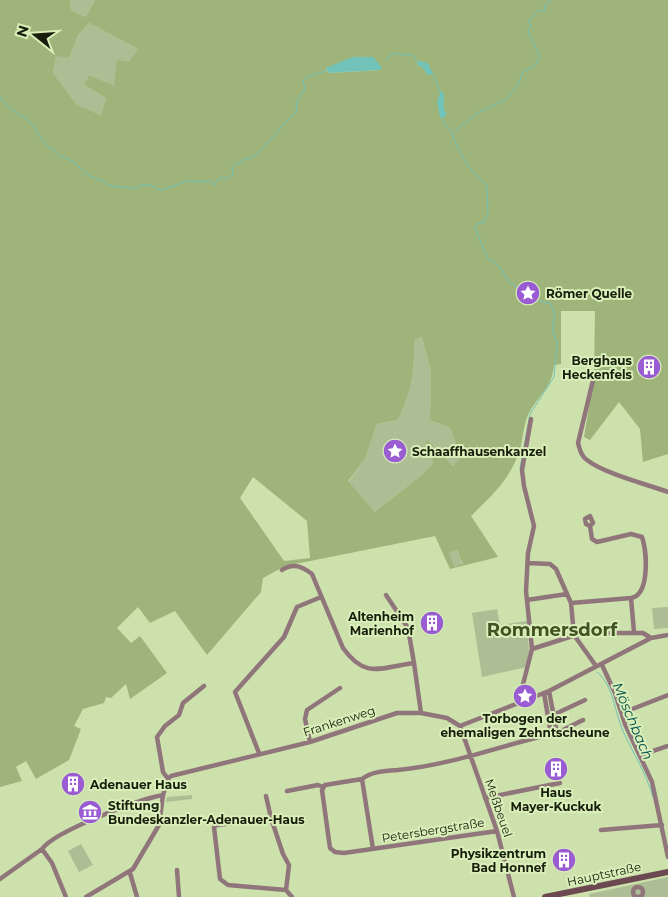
<svg xmlns="http://www.w3.org/2000/svg" width="668" height="897" font-family="Montserrat,sans-serif">
<style>
.green{fill:#aebe94}
.forest{fill:#9eb47b;fill-rule:evenodd}
.water{fill:#72c4ba}
.lines{fill:none;stroke-linecap:round;stroke-linejoin:round}
.stream{stroke:#72c4ba;stroke-width:1}
.street{stroke:#90767b;stroke-width:4.5}
.secondary{stroke:#6c4850;stroke-width:6}
.labels{text-anchor:middle;dominant-baseline:central;stroke-width:4;stroke-linejoin:round;paint-order:stroke}
.poi-label{font-size:12px;font-weight:bold;fill:#171e0b;stroke:#d9eeb9;text-anchor:start}
.street-label{font-size:12px;fill:#171e0b;stroke:#d9eeb9}
.water-label{font-size:14px;font-style:italic;fill:#014e48;stroke:#d9eeb9}
.district-label{font-size:18px;font-weight:bold;fill:#425223;stroke:#d9eeb9}
</style>
<rect width="100%" height="100%" fill="#cce1ac"/>
<path class="green" d="M70 0H95L86 17 71 10Z
M89 23 138 49 114 87 89 75 84 85 106 98 101 115 77 105 53 73 56 55 69 58 78 35Z
M422 337 431 372 430 420 450 428 461 457 453 466 428 440 435 461 424 473 375 512 348 482 365 459 377 424 397 420 413 370 414 340Z
M457 550 463 565 453 567 448 553Z
M668 607V628L654 629 652 608Z
M497 609 500 625 527 621 529 652 527 667 482 677 472 613Z
M192 795V799L166 802 167 797Z
M81 844 93 865 79 872 68 851Z
M668 877V897H590L589 894Z"/>
<path class="forest" d="M0 0H70L71 10 86 17 95 0H668V454L643 462 640 429 619 402 590 440 584 437 594 375 595 311H561V364L554 365C552 389 538 395 528 415 523 426 523 441 519 452 509 481 492 495 471 516L498 557 450 569 435 536 285 566 263 578 261 592 207 655 175 611 150 623 138 607 117 628 131 643 140 636 167 673 130 699 126 684 111 698 106 697 104 703 83 709 74 726 81 729 69 760 36 779 26 761 16 767 22 781 0 787ZM89 23 138 49 129 62 117 60 114 86 89 75 84 85 106 98 101 115 77 105 53 73 56 56 69 58 78 35ZM326 68 379 70 328 73ZM422 337 431 372 430 420 450 428 461 457 453 466 427 439 424 448 434 462 424 473 375 512 348 481 365 459 377 424 397 420C411 395 415 368 414 340ZM253 477 307 521 310 558 284 561 240 498ZM457 550 463 564 454 567 449 553Z"/>
<path class="water" d="M353 57H373L382 68 379 70 328 73 326 68Z
M418 61 428 63 433 74 428 75 422 67 417 65Z
M439 89 444 94V110L447 113 444 118 440 117 437 102 440 94Z"/>
<g class="lines">
<path class="stream" d="M386 59 393 54 413 55 418 63
M433 74 439 89
M0 97C5 108 20 113 30 122 36 128 39 137 45 143 49 148 55 150 59 156 77 158 84 179 102 180 110 191 121 184 133 189 143 183 149 183 159 190 169 189 178 183 188 181 195 181 201 183 209 181L214 185 220 178H228L233 174 232 167 237 163H242L245 158 249 159 256 155 297 110 296 103 305 89 303 81 308 76 326 71
M441 117C443 125 450 127 452 133 456 147 464 160 474 173 478 178 484 180 487 186L488 213 484 222 477 224 475 228 487 257 500 267 509 282 518 288 525 297 551 304 554 312 553 331 557 343 554 377 530 414 520 468
M455 131 479 112 505 100 518 85 523 72 535 65 540 57 528 32 531 25 529 20 539 10 545 11 544 5 546 6 550 0
M597 672C614 686 614 711 623 731 633 753 646 773 653 797"/>
<path class="street" d="M594 376 578 443C580 450 581 456 587 460 605 474 646 484 668 492
M590 526 586 524 585 519 590 516 593 523 590 526 592 539 597 542 631 534 642 537C647 552 650 595 631 598
M528 563 550 564 556 569 571 603 574 635 596 666
M282 570C293 562 303 567 312 574L343 648C366 680 381 667 414 663L421 713
M386 595 408 628 414 663
M527 600 567 594
M571 603 631 598 634 632
M532 649 582 633H643L651 638 668 635
M602 665 615 693 625 724 652 782 668 857
M549 691 557 733 583 720
M523 702 520 696 532 649 526 591 528 553 534 526 524 486 522 470 531 419
M622 713 668 695
M553 715 585 700
M460 726 549 691 651 638
M460 726 497 831 514 897
M310 742 305 719 307 710 340 688
M259 753 235 692 284 637 297 607 321 597
M641 755 668 746
M168 779 163 772 157 737 165 726 179 715 183 703 204 686
M362 779C372 771 386 771 398 770 450 765 500 746 551 734L544 693
M287 791 318 785 323 787
M266 796 271 818
M485 798 560 783
M601 830 662 825
M42 849 52 863 66 897
M373 849 362 779 325 785 322 790 330 848 335 852 344 853 497 831
M177 870 179 897
M130 873 137 897
M0 879 42 849C55 831 140 799 163 795
M633 892a5 5 0 1 1 10 0a5 5 0 1 1-10 0Z
M286 890 289 865 283 854 271 818 217 825 214 827 220 879 228 885 286 890 292 897
M86 897 133 869 159 825 163 795 168 779 171 776 310 742 397 713H421L447 718 460 726"/>
<path class="secondary" d="M545 897 668 872"/>
</g>
<defs>
<g id="sight-disc" transform="scale(1.25)"><circle r="9.5" fill="#995cd3" stroke="#d9eeb9"/><path d="M0-6L1.8-2.2L6-1.7L2.9 1.2L3.7 5.4L0 3.3L-3.7 5.4L-2.9 1.2L-6-1.7L-1.8-2.2Z" fill="#fff"/></g>
<g id="building-disc" transform="scale(1.25)"><circle r="9.5" fill="#995cd3" stroke="#d9eeb9"/><path d="M-4-6H4V6H1V3H-1V6H-4ZM-2.5-4.3h1.7v1.8h-1.7ZM.8-4.3h1.7v1.8H.8ZM-2.5-1h1.7V.8h-1.7ZM.8-1h1.7V.8H.8Z" fill="#fff"/></g>
<g id="museum-disc" transform="scale(1.25)"><circle r="9.5" fill="#995cd3" stroke="#d9eeb9"/><path d="M0-6L6-3V-2H-6V-3ZM-5-1h2V3h-2ZM-1-1h2V3h-2ZM3-1h2V3H3ZM-6 4H6V6H-6Z" fill="#fff"/></g>
</defs>
<g fill-rule="evenodd">
<use href="#sight-disc" x="528" y="293"/>
<use href="#building-disc" x="649" y="367"/>
<use href="#sight-disc" x="395" y="451"/>
<use href="#building-disc" x="432" y="623"/>
<use href="#sight-disc" x="525" y="696"/>
<use href="#building-disc" x="556" y="769"/>
<use href="#building-disc" x="73" y="784"/>
<use href="#museum-disc" x="90" y="812"/>
<use href="#building-disc" x="564" y="860"/>
</g>
<g class="labels">
<g class="poi-label">
<text x="546" y="293">Römer Quelle</text>
<text x="632" y="360" text-anchor="end">Berghaus<tspan x="632" dy="14">Heckenfels</tspan></text>
<text x="412" y="451">Schaaffhausenkanzel</text>
<text x="414" y="616" text-anchor="end">Altenheim<tspan x="414" dy="14">Marienhof</tspan></text>
<text x="525" y="718" text-anchor="middle">Torbogen der<tspan x="525" dy="14">ehemaligen Zehntscheune</tspan></text>
<text x="90" y="784">Adenauer Haus</text>
<text x="556" y="792" text-anchor="middle">Haus<tspan x="556" dy="14">Mayer-Kuckuk</tspan></text>
<text x="108" y="805">Stiftung<tspan x="108" dy="14">Bundeskanzler-Adenauer-Haus</tspan></text>
<text x="546" y="853" text-anchor="end">Physikzentrum<tspan x="546" dy="14">Bad Honnef</tspan></text>
</g>
<g class="street-label">
<text transform="translate(339 721) rotate(-18)">Frankenweg</text>
<text transform="translate(499 808) rotate(71)">Meßbeuel</text>
<text transform="translate(433 830) rotate(-9)">Petersbergstraße</text>
<text transform="translate(604 874) rotate(-12)">Hauptstraße</text>
</g>
<g class="water-label">
<text transform="translate(633 721) rotate(67)">Möschbach</text>
</g>
<g class="district-label">
<text x="552" y="630">Rommersdorf</text>
</g>
</g>
<g transform="translate(35 35) rotate(287)" stroke="#d9eeb9" stroke-width="4" paint-order="stroke">
<path d="M0-4L9 19L0 12L-9 19Z" fill="#171e0b"/>
<text y="-8" font-size="14" font-weight="bold" text-anchor="middle" fill="#171e0b">N</text>
</g>
</svg>
